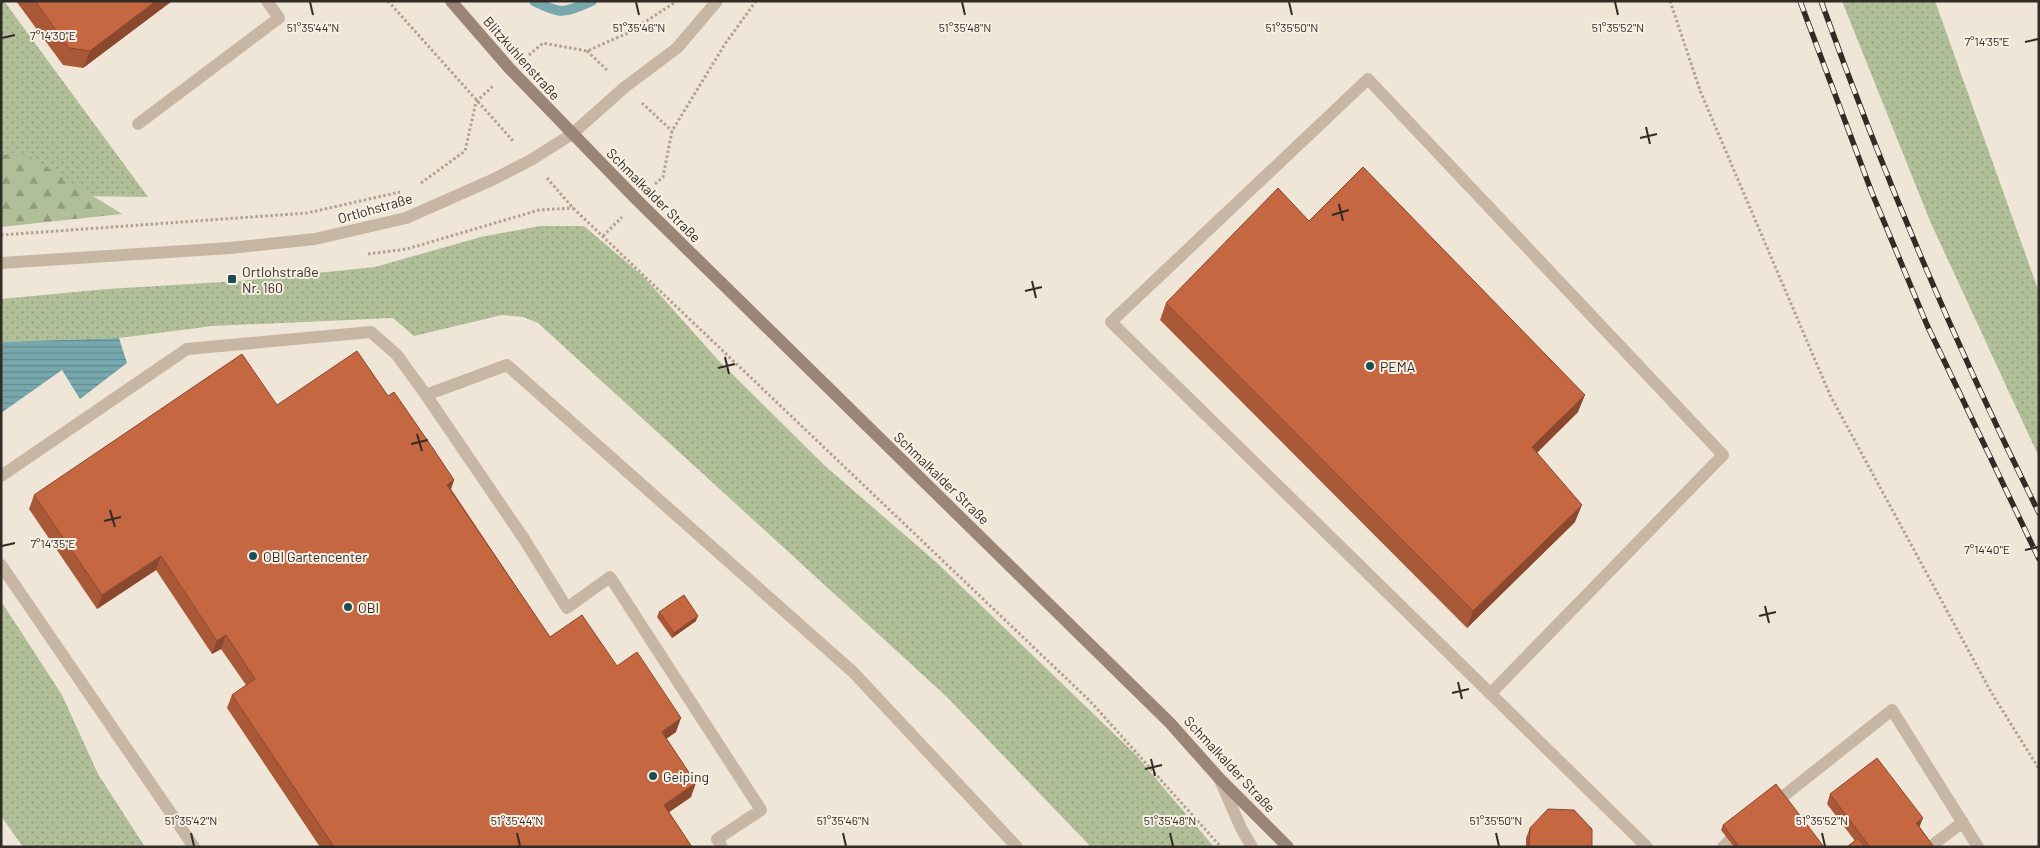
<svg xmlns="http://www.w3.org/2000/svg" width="2040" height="848" font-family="Barlow,sans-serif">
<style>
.grass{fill:url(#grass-dots)}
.forest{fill:url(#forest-firs)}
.water{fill:url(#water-rules)}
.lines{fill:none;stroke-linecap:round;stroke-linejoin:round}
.stream{stroke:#77a8ad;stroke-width:10}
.path{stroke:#b4a08e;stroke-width:3;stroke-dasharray:2.5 2.5;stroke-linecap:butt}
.lane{stroke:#c8b6a4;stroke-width:12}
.street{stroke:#c8b6a4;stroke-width:12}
.secondary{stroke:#9b8576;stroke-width:12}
.rail-casing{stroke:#332b26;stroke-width:5.5}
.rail{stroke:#f8f0e4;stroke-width:4;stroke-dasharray:11;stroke-linecap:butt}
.wall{fill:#a95938}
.shaded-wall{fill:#8a482e}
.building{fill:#c56741;stroke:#8a482e}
.ticks{fill:none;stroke:#332b26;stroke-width:2}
.poi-dot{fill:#1c4e54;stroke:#f8f0e4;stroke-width:2}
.labels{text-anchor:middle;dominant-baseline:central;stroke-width:4;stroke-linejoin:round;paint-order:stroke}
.street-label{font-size:14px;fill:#332b26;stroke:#f8f0e4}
.poi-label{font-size:14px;fill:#332b26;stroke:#f8f0e4;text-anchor:start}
.ticks-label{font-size:12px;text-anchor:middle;fill:#332b26;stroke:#f8f0e4;stroke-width:4;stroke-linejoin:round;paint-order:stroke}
</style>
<defs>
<pattern id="grass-dots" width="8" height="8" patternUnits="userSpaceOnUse" patternTransform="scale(1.25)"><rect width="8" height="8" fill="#b0bf98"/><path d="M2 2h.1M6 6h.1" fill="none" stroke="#909b7c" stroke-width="1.8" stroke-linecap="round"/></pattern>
<pattern id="forest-firs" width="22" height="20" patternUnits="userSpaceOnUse" patternTransform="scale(1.25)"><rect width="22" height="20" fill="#b0bf98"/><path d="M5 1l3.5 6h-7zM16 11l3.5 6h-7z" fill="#909b7c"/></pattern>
<pattern id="water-rules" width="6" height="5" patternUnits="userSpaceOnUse" patternTransform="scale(1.25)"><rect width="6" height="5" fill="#77a8ad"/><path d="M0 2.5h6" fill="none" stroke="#62898d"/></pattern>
</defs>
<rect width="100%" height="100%" fill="#f0e6d8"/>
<path class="grass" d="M1 1H4L148 197 1 195Z
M1842 1H1935L2039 292V457L1930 221Z
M540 226H584L644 277 719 361 824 465 936 562 1135 754 1214 847H1091L947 697 538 323 523 317 502 315 414 336 393 318 213 326 119 338 1 342V299L107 289 240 281 375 267 481 237Z
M1 601 62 695 98 774 145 847H23L1 816Z"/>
<path class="forest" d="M20 151 122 214 1 227V156Z"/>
<path class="water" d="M119 338 127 363 80 399 62 370 1 413V342Z"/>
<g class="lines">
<path class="stream" d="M534 1C562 15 564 13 592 1"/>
<path class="path" d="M388 1 514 142
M1670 1 1701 93 1830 395 1991 692 2039 769
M587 51 608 71
M529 55 543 43 587 51 628 33 677 1
M642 103 672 131
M547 178 573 208 1090 701 1221 847
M421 183 465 151 476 102 494 85
M655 184 663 177 672 131 725 44 756 1
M1 235 307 213 400 192
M603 236 622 217
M368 254 407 249 539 210 573 208"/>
<path class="lane" d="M138 124 279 18 267 1
M1 476 187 349 371 332 397 355 426 395
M1 565 194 847
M1490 694 1723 455 1368 79 1111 322 1647 847
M1781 798 1892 710 1978 847
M722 847 717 839 761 810 610 577 567 608 524 539 426 395 507 365 853 672 1017 847
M1723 847 1729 841
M1930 847 1963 822"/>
<path class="street" d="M1 263 230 248 315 239 406 218 492 180 531 160 572 134 625 87 677 48 717 1
M1220 780 1241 828 1252 847"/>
<path class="secondary" d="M451 1 510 69 638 201 1170 723 1219 778 1288 847"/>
<g class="rail-casing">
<path id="rail" d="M1800 1 1872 193 1927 325 2039 559
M1821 1C1884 176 1956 347 2039 513"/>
</g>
<use href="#rail" class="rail"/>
</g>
<path class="wall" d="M16 1H172L83 68 63 65Z
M1309 221 1578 412 1537 453 1575 522 1467 628 1160 320 1166 303Z
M388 396 454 480 451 489 550 637 617 666 676 732 666 739 691 797 669 812 692 847H320L227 708 232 695 246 685 221 649 212 654 156 570 97 609 29 509 34 495 277 405Z
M659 612 696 621 672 638 657 617Z
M1830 794 1920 827 1934 847H1847L1855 841 1827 804Z
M1723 825 1824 847H1734L1721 830Z
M1530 828 1592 847H1526V838Z"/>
<path class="shaded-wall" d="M156 1H172L83 68 90 51Z
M1585 395 1578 412 1526 463 1532 447Z
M454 480 449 494 447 485Z
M1582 505 1575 522 1467 628 1473 611Z
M161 556 156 570 97 609 102 595Z
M698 616 696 621 672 638 674 633Z
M226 635 221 649 212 654 217 641Z
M681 718 676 732 657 745 662 732Z
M696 783 691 797 659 819 664 805Z
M1923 818 1919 828 1916 823Z"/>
<path class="building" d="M35 1H156L90 51 69 48Z
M1363 167 1585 395 1532 447 1582 505 1473 611 1166 303 1278 188 1309 221Z
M357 351 388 396 394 392 432 447 454 480 447 485 550 637 582 615 617 666 637 652 681 718 662 732 696 783 664 805 692 847H334L232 695 255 679 226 635 217 641 161 556 102 595 34 495 242 354 277 405Z
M684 595 698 616 674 633 659 612Z
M1877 758 1923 818 1916 823 1934 847H1870L1830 794Z
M1776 784 1824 847H1739L1723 825Z
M1548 809 1574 810 1592 829V847H1529L1530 828Z
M1858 838 1865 847H1847Z"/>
<path class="ticks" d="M310 2 313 15M636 2 639 15M962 2 965 15M1289 2 1292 15M1615 2 1618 15M2 38 15 35M2025 42 2038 39M1646 127 1650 144M1640 138 1657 134M1339 204 1343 221M1332 215 1349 210M1032 281 1036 298M1025 291 1042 287M725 357 729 374M718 368 735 364M417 434 422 451M411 444 428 440M110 510 115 527M104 521 121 517M2 546 15 543M2025 550 2038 547M1765 606 1769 623M1759 616 1776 612M1458 682 1462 699M1452 693 1469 689M1151 759 1155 776M1145 769 1162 765M191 833 194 846M517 833 520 846M843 833 846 846M1170 833 1173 846M1496 833 1499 846M1822 833 1825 846"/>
<g class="poi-dot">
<rect x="227" y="274" width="10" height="10" rx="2.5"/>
<circle cx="1370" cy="366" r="5"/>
<circle cx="253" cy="556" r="5"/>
<circle cx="348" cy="607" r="5"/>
<circle cx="653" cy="776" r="5"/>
</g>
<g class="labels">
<g class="street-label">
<text transform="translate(522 58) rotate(48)">Blitzkuhlenstraße</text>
<text transform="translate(654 195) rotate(45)">Schmalkalder Straße</text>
<text transform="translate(375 208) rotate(-16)">Ortlohstraße</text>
<text transform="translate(942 478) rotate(44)">Schmalkalder Straße</text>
<text transform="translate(1230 764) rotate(47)">Schmalkalder Straße</text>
</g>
<g class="poi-label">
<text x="242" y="271">Ortlohstraße<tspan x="242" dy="16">Nr. 160</tspan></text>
<text x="1380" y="366">PEMA</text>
<text x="263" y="556">OBI Gartencenter</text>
<text x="358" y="607">OBI</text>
<text x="663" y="776">Geiping</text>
</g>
</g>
<g class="ticks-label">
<text x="313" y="32">51°35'44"N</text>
<text x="639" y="32">51°35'46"N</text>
<text x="965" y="32">51°35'48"N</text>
<text x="1292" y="32">51°35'50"N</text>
<text x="1618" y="32">51°35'52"N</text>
<text x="53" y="40">7°14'30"E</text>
<text x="1987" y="46">7°14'35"E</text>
<text x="53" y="548">7°14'35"E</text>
<text x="1987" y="554">7°14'40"E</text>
<text x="191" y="825">51°35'42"N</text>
<text x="517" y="825">51°35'44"N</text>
<text x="843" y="825">51°35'46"N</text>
<text x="1170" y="825">51°35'48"N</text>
<text x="1496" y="825">51°35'50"N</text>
<text x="1822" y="825">51°35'52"N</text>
</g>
<rect width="2040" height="848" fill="none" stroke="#332b26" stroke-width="5"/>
</svg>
